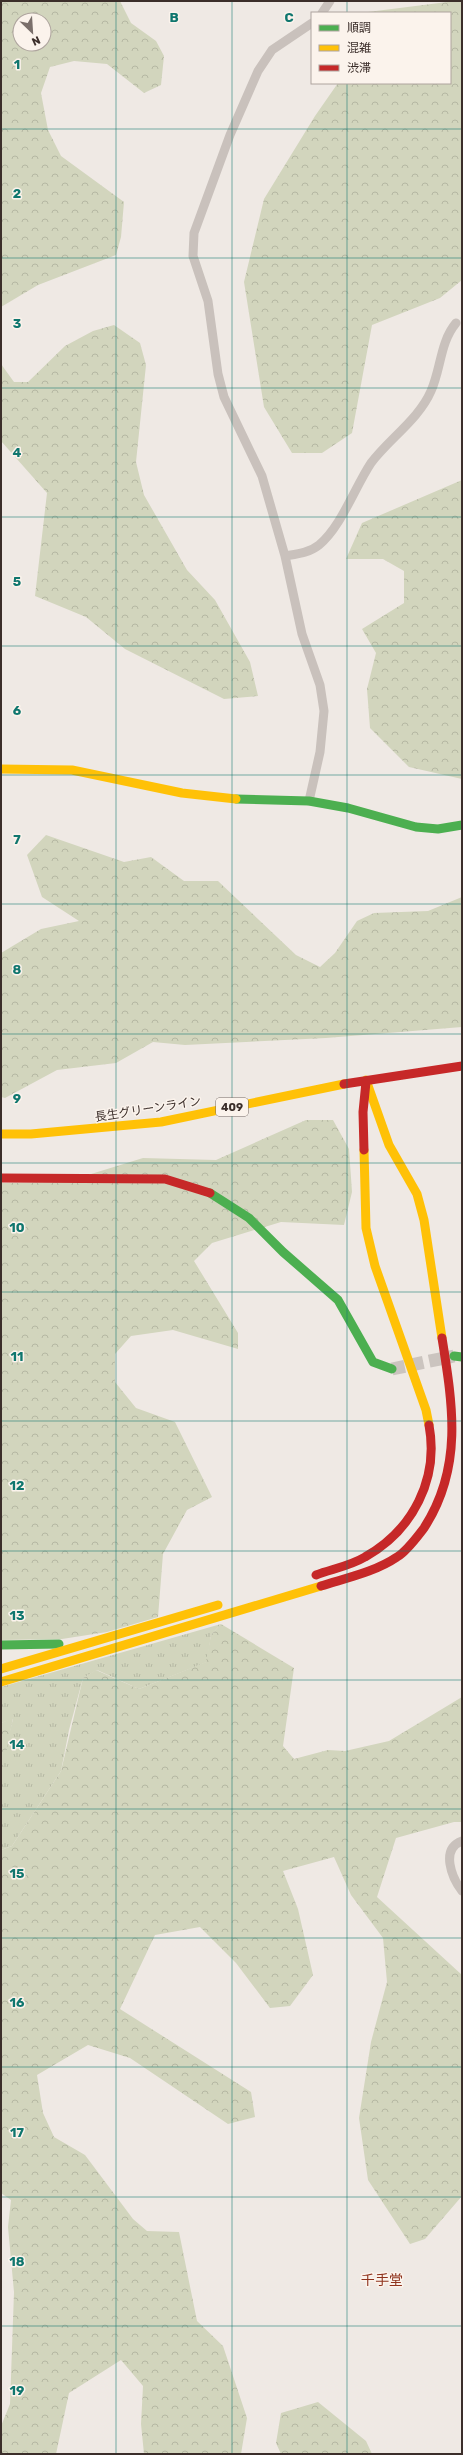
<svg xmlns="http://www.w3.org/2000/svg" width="463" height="2455" font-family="Rubik,'Noto Sans JP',sans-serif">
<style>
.grass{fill:url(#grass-tufts)}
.forest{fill:url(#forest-crowns);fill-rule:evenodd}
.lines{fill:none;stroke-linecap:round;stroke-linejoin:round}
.secondary-tunnel{stroke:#cbc4bf;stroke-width:13;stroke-dasharray:13 6;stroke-linecap:butt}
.street{stroke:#c9c1bc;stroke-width:9}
.fast{stroke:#4caf50;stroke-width:9}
.slow{stroke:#ffc107;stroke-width:9}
.jam{stroke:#c62828;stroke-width:9}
.grid{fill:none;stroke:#0f766e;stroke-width:1;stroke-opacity:0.55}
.labels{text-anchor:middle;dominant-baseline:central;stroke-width:3;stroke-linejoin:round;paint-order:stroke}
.shield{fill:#fbf3ec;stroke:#756964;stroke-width:1}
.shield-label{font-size:11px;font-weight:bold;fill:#3b2e2a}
.street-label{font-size:12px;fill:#3b2e2a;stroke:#fbf3ec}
.quarter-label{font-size:14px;fill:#8f331d;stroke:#fbf3ec}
.grid-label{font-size:13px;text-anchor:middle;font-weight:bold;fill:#0f766e;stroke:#fbf3ec;stroke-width:3;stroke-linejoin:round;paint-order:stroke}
</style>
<defs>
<pattern id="grass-tufts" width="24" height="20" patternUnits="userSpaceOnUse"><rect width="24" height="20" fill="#d2d5bd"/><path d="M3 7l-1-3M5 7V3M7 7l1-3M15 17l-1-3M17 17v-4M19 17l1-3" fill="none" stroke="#b5b7a3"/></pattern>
<pattern id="forest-crowns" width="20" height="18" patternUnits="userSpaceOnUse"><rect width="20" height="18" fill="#d2d5bd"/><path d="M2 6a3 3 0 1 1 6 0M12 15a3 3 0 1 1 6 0" fill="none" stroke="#b5b7a3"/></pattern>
</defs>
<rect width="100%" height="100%" fill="#efe9e4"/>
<path class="grass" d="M221 1624 211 1635 207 1662 139 1689 97 1670 83 1678 69 1730 61 1771 12 1846 1 1850V1767L13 1719 1 1723V1687Z"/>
<path class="forest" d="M1 1H120L131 23 156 41 164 56 161 85 144 93 107 64 74 61 50 67 41 93 48 130 61 156 124 202 121 237 116 255 38 285 1 307ZM20 20H44V44H20Z
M455 1H462V280L440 298 372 325 352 433 322 453H292L264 407 244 282 264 199 315 116 338 83H450V13H360Z
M114 325 140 343 146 365 136 462 144 495 187 570 215 600 250 662 258 696 224 699 125 649 86 617 35 596 47 493 1 441V364L14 382H28L65 346 93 331Z
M462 480V779L409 767 370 728 367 689 376 653 362 629 404 603V571L383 559H346L362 523Z
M46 835 124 862 151 857 184 881H218L296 955 320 967 335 953 357 921 374 913 428 911 462 897V1027L326 1038 185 1045 153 1042 116 1063 57 1070 5 1098 1 1097V953L41 929 79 921 42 897 27 855Z
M306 1120H333L349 1149 352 1192 344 1225 281 1222 212 1243 194 1261 238 1333V1349L173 1330 131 1336 115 1354V1382L136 1408 175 1422 212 1497 187 1510 163 1554 158 1617 107 1632 62 1639 1 1640V1183L65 1182 143 1158 216 1160Z
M221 1624 294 1668 283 1746 294 1759 328 1750 345 1751 389 1741 462 1697V1822H454L396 1838 377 1897 462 1975V2196L425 2239 410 2244 368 2180 359 2118 371 2042 387 1982 383 1938 351 1895 334 1857 283 1871 298 1909 313 1975 290 2006 270 2008 236 1963 200 1927 155 1935 120 2009 251 2092 255 2117 228 2124 130 2058 88 2045 37 2075 43 2113 54 2137 85 2155 133 2219 147 2231 179 2232 197 2321 223 2346 247 2418 241 2454H144L141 2424 143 2386 121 2360 69 2393 56 2454H1V2426L10 2404 14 2292 8 2227 11 2200 1 2193V1850L12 1846 61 1771 83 1678 96 1670 139 1689 206 1662 211 1635Z
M13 1718 4 1763 1 1767V1723Z
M318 2402 366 2441 372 2454H281L276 2443 281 2413Z"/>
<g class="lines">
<path class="secondary-tunnel" d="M392 1369 454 1356"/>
<path class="street" d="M322 13 330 1
M285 556C297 554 309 553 319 545 341 527 355 487 371 463 389 439 419 419 431 391 441 369 440 342 456 323
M309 801 320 752 324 711 320 685 302 634 285 556 262 476 224 397 218 374 208 301 193 256 194 233 230 135 258 71 272 50 312 23
M462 1841C440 1849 452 1878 462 1891"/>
<path class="fast" d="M236 799 309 801 348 808 416 827 438 829 462 825
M210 1193 249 1218 283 1252 338 1300 373 1362 392 1369
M454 1356 462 1357
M1 1645 59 1644"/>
<path class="slow" d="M1 769 72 770 182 793 236 799
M366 1080 389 1145 417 1194 424 1220 442 1338
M1 1134H31L161 1122 344 1084
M364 1150 366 1228 375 1266 426 1410 429 1425
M1 1669 218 1605
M1 1682 321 1586"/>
<path class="jam" d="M344 1084 462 1066
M364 1150 363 1112 366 1082
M1 1178 165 1179 210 1193
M316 1575C332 1569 350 1566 365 1557 413 1530 439 1479 429 1425
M321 1586C346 1578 375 1572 397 1557 407 1551 417 1537 424 1528 463 1468 453 1406 442 1338"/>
</g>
<path class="grid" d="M116 1V2454M232 1V2454M347 1V13M347 83V2454M1 129H462M1 258H462M1 388H462M1 517H462M1 646H462M1 775H462M1 904H462M1 1034H462M1 1163H462M1 1292H462M1 1421H462M1 1551H462M1 1680H462M1 1809H462M1 1938H462M1 2067H462M1 2197H462M1 2326H462"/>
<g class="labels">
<rect class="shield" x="216" y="1098" width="32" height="18" rx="3"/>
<g class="shield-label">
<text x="232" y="1107">409</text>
</g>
<g class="street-label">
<text transform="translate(148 1109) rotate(-9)">長生グリーンライン</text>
</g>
<g class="quarter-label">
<text x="382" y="2280">千手堂</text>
</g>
</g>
<g class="grid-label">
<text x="174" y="22">B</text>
<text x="289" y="22">C</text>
<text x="17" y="69">1</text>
<text x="17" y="198">2</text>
<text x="17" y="328">3</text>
<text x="17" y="457">4</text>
<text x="17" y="586">5</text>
<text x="17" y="715">6</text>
<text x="17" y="844">7</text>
<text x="17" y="974">8</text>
<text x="17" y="1103">9</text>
<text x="17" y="1232">10</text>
<text x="17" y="1361">11</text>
<text x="17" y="1490">12</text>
<text x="17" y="1620">13</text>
<text x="17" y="1749">14</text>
<text x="17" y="1878">15</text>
<text x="17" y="2007">16</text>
<text x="17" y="2137">17</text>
<text x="17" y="2266">18</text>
<text x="17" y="2395">19</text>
</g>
<rect width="463" height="2455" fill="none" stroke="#3b2e2a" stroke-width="4"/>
<rect x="311" y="12" width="140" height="72" fill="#fbf3ec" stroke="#aea49e"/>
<rect x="319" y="25" width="20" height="6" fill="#4caf50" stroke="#aea49e"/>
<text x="347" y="32" font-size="12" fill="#3b2e2a">順調</text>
<rect x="319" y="45" width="20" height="6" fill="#ffc107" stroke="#aea49e"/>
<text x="347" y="52" font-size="12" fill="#3b2e2a">混雑</text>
<rect x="319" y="65" width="20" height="6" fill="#c62828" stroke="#aea49e"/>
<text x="347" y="72" font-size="12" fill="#3b2e2a">渋滞</text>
<g transform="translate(32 32) rotate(155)"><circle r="19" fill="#fbf3ec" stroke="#aea49e"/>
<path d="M0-3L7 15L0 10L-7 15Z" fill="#7a6f6b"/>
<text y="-6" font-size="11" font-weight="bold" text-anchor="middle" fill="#3b2e2a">N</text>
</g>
</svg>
